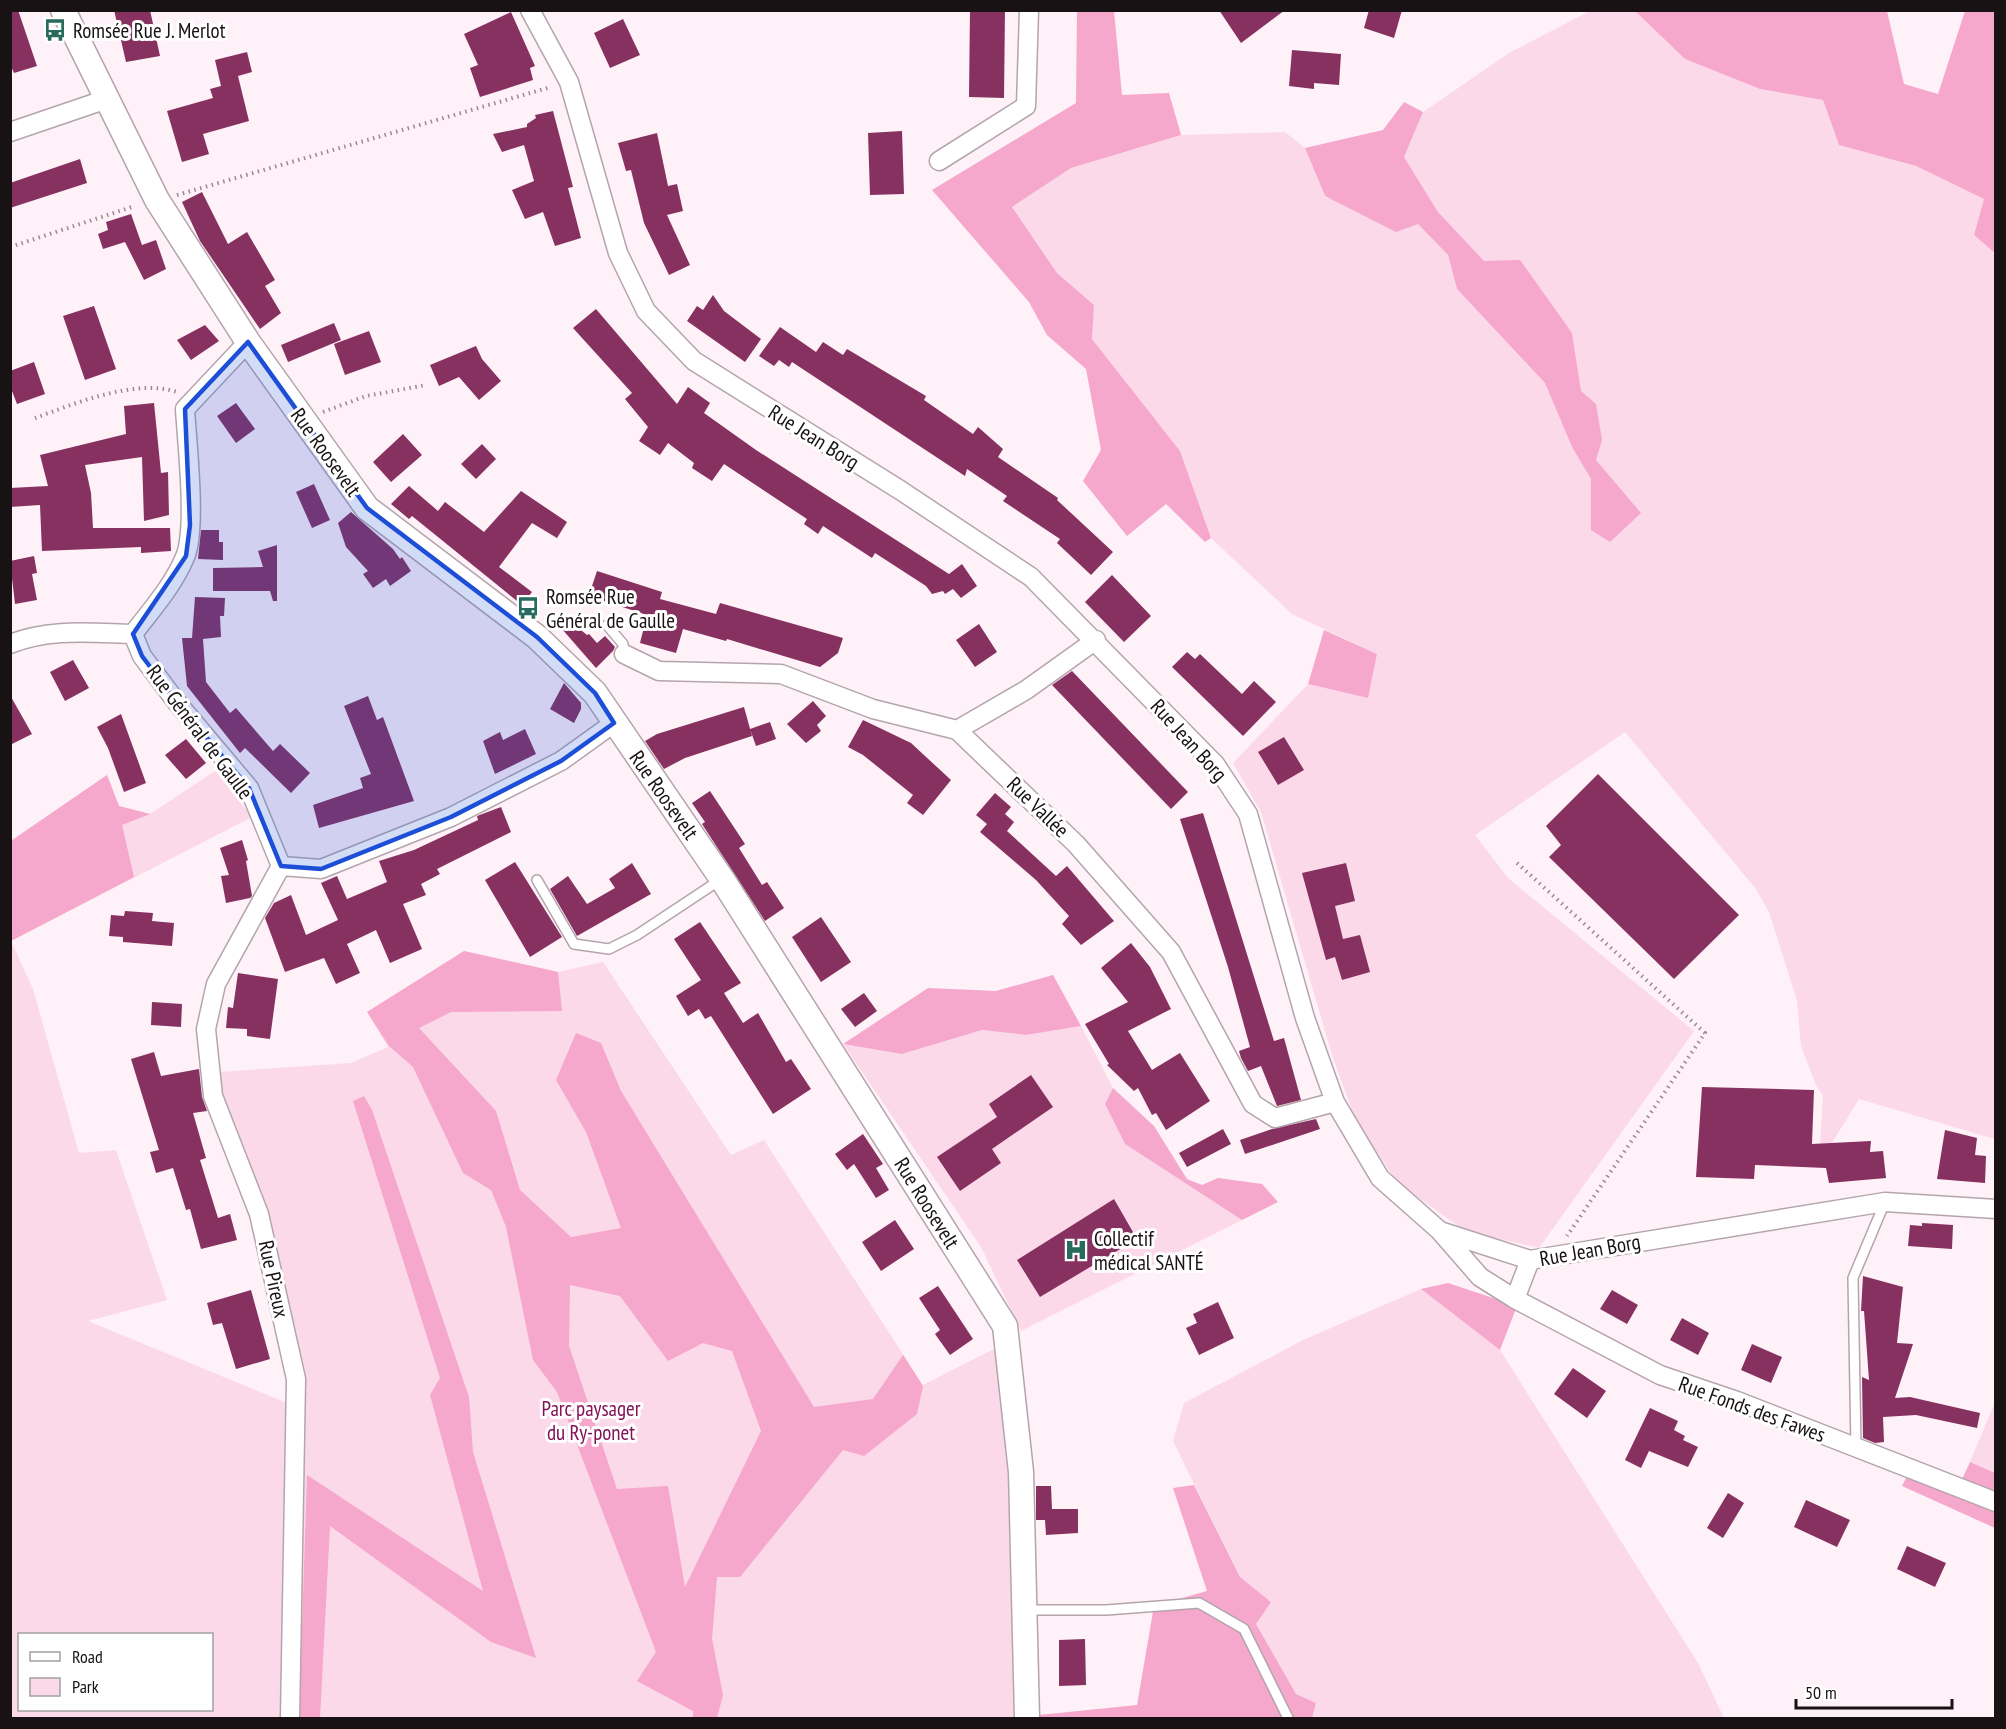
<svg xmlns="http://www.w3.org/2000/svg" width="2006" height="1729" font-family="'PT Sans Narrow',sans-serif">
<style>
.green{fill:#fcd9e8;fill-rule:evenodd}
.forest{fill:#f5a7cc;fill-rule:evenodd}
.building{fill:#873160}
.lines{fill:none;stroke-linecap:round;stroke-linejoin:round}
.lane-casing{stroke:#b4a5ac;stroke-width:12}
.street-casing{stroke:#b4a5ac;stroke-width:21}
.secondary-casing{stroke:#b4a5ac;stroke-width:27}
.path{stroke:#968c91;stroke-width:4;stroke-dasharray:1.5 4.5;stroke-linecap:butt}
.lane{stroke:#fff;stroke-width:9}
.street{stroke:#fff;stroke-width:18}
.secondary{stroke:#fff;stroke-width:24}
.marked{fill:#1d4ed8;fill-opacity:0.2;stroke:#1d4ed8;stroke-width:4.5;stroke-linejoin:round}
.labels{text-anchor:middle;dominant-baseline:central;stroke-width:6;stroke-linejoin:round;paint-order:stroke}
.poi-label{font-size:21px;fill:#181215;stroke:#fff;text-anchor:start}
.street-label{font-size:21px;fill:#181215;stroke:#fff}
.park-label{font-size:21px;fill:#831156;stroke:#fff}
</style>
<rect width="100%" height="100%" fill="#fef1f7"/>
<path class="green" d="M1590 11H1635L1685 59 1760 89 1823 100 1839 145 1916 166 1984 199 1974 235 1996 253 1995 1139 1859 1099 1819 1164 1823 1096 1816 1085 1801 1046 1797 1001 1769 912 1756 889 1625 732 1475 835 1508 878 1694 1031 1539 1248 1465 1231 1398 1183 1357 1124 1333 1058 1261 812 1233 763 1308 684 1368 698 1377 654 1292 614 1211 538 1180 451 1092 339 1094 305 1057 273 1012 207 1071 168 1181 135 1285 132 1305 148 1325 197 1418 224 1448 255 1457 289 1545 383 1572 447 1591 479V530L1641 513 1595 460 1602 440 1581 392 1572 333 1484 261 1438 212 1404 157 1423 112 1509 53Z
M215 771 252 817 11 941 33 989 79 1153 116 1150 167 1300 88 1321 287 1403 296 1379 259 1214 213 1096 219 1072 351 1063 388 1047 367 1012 464 951 558 972 603 962 731 1155 764 1140 923 1385 994 1349 1005 1326 1026 1718H11L10 841 107 775 119 806 150 814ZM20 1634H212V1710H20Z
M1081 1026 1113 1088 1105 1104 1125 1144 1242 1220 1021 1331 981 1247 843 1044 902 1054 982 1030 1026 1035Z
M1421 1289 1500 1350 1698 1663 1724 1718H1312L1316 1703 1296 1694 1255 1624 1271 1602 1240 1577 1173 1441 1184 1403 1303 1340Z
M1995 1402V1473L1970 1462Z"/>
<path class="forest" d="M1077 11H1114L1122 95 1169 93 1181 135 1071 168 1012 207 1057 273 1094 305 1092 339 1180 451 1211 538 1205 542 1166 504 1127 536 1083 481 1101 450 1086 369 1047 335 1029 302 932 190 1076 103Z
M1635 11H1887L1904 84 1938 94 1965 11H1995V253L1974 235 1984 199 1916 166 1839 145 1823 100 1760 89 1685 59Z
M1404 102 1423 112 1404 157 1438 212 1484 261 1520 260 1572 333 1581 391 1596 404 1602 440 1596 460 1641 513 1610 542 1591 530V479L1572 447 1545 383 1457 289 1448 255 1418 224 1396 232 1325 196 1305 148 1383 130Z
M1324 630 1377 654 1368 698 1308 684Z
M107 775 119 806 150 814 122 825 134 877 11 941V841Z
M464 951 558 972 562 1011 451 1012 419 1028 496 1111 520 1190 571 1237 621 1228 586 1132 556 1080 576 1033 601 1043 621 1091 814 1407 873 1399 903 1355 923 1386 917 1414 864 1456 843 1450 740 1577H717L712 1639 723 1695 717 1718H693V1711L637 1681 656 1652 557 1392 533 1360 506 1227 491 1190 463 1173 413 1067 389 1046 367 1012ZM570 1285 620 1296 668 1361 703 1343 732 1351 761 1431 685 1587 668 1486 617 1489 569 1346Z
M1053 975 1081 1026 1026 1035 982 1030 902 1054 843 1044 928 988 996 991Z
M1113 1088 1154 1126 1187 1179 1202 1185 1218 1178 1262 1184 1278 1202 1242 1220 1125 1144 1105 1104Z
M364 1096 372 1110 469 1397 473 1452 536 1658 491 1642 330 1526 320 1718H299L307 1475 483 1591 430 1395 440 1378 353 1101Z
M1448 1283 1517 1306 1500 1350 1421 1289Z
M1970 1462 1995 1473V1528L1902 1486 1910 1470 1958 1488Z
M1194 1485 1240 1577 1271 1602 1256 1624 1296 1694 1316 1703 1312 1718H1039V1715L1137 1705 1154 1606 1207 1591 1173 1488Z"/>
<path class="building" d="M10 10H18L37 66 14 73 10 64Z
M114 10H150L160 56 126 62Z
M970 10H1005L1004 98 969 97Z
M1219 10H1285L1241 43Z
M1369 10H1402L1394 38 1364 28Z
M511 12 535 66 530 68 533 80 480 97 470 68 478 65 464 34Z
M623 19 640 55 610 68 594 33Z
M1292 50 1341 54 1339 85 1314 83V89L1289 86Z
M247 52 252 72 238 76 249 121 203 134 209 154 182 162 167 111 213 98 210 89 221 86 215 60Z
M553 111 573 187 568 188 581 238 555 246 543 212 525 219 512 190 534 181 524 145 502 152 493 134 527 127V124L536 118 535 115Z
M902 131 904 194 870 195 868 133Z
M657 133 668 186 677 184 683 211 667 215 690 265 669 275 644 223 631 170 626 171 618 143Z
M80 159 87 183 10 208V183Z
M202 192 228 244 247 232 275 280 265 286 281 313 260 329 200 241 182 202Z
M131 214 142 245 156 240 166 269 144 280 125 242 103 249 98 234 108 230 106 222Z
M713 295 724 311 761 339 745 362 687 321 697 306 703 310Z
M94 306 116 369 85 380 63 316Z
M596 309 677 404 688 387 710 403 704 413 756 450 949 574 962 564 977 586 961 598 953 589 945 594 943 591 932 594 926 586 875 553 872 558 823 526 818 534 804 524 807 519 724 464 712 481 692 468 694 463 668 443 660 455 639 441 648 427 625 399 632 393 573 328Z
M334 323 341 340 288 362 281 345Z
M205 325 219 341 191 360 177 340Z
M780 327 816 352 823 342 843 355 847 349 926 396 924 400 973 434 978 427 1003 449 998 457 1058 498 1057 500 1113 552 1091 575 1057 543 1060 539 1003 501 1007 496 967 469 965 476 792 362 789 367 779 360 774 366 759 356Z
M369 331 381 362 345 375 334 344Z
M476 346 482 359 501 381 479 400 459 377 439 386 430 365Z
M34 362 45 394 17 404 10 386V371Z
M154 403 161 473 168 472 169 515 144 521 142 457 85 465 91 493 93 528H170L171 551 141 553V547L42 551 40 505 10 507V488L48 486 40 455 126 434 124 406Z
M236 403 255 429 236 443 217 416Z
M403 434 422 455 391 482 373 462Z
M482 444 496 459 476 479 461 464Z
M314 484 330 520 312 528 296 492Z
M409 486 438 511 445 502 484 532 521 491 567 522 557 538 532 523 499 567 532 592 522 605 412 516 409 519 391 504Z
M351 512 393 549 400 559 402 557 411 571 390 586 386 579 373 588 363 574 368 571 346 547 338 523Z
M201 530H219V542H223V560L198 559Z
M277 545V601H273L270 591H213V568L263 567 258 551Z
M34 556 37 573 32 574 37 600 15 604 10 561Z
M597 571 662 592 660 599 716 614 720 603 843 638 838 653 820 667 727 639 726 641 683 629 676 653 640 643 647 615 604 601V596L590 592Z
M1112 575 1151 616 1124 642 1085 602Z
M195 597 225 598 224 616H220L221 637 203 639 206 682 230 713 236 708 273 751 280 744 310 773 291 793 245 748 240 753 187 686 182 638H192Z
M561 614 587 635 589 634 597 643 605 636 615 647 613 651 596 668 555 621Z
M979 624 997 652 975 667 956 640Z
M1187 652 1195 659 1200 654 1242 694 1254 681 1276 702 1243 736 1172 667Z
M73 660 89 688 65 701 50 672Z
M1072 671 1188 792 1171 809 1052 685Z
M564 683 581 703V709L574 723 550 709Z
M10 695 32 734 10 745Z
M368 696 377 720 383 717 414 801 319 828 313 805 363 788 360 778 371 774 344 706Z
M813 701 826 716 817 725 821 731 806 743 787 724Z
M744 707 752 736 685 758 664 769 645 741 657 734Z
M121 714 146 783 124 792 108 748 97 727Z
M863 720 911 743 951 780 923 815 907 803 913 795 863 755 848 747Z
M770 722 776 739 756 746 750 729Z
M525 729 536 754 495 774 483 741 500 732 503 740Z
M1284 737 1304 770 1278 785 1258 752Z
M186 739 206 763 186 779 165 755Z
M1598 774 1739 915 1674 979 1549 857 1561 845 1546 826Z
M710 791 745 844 739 848 762 885 767 882 784 908 765 921 702 824 705 822 692 803Z
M995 793 1011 807 1005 814 1014 822 1007 831 1056 876 1067 866 1114 921 1081 945 1062 924 1069 916 1036 880 980 832 987 824 976 815Z
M501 807 511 832 437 869 440 874 421 884 426 895 403 904 422 949 390 963 376 930 347 944 360 973 336 984 324 958 285 972 265 918 274 903 291 895 306 935 338 920 321 883 337 876 347 899 387 882 379 861 414 850 478 820 477 816Z
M1203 813 1274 1041 1284 1038 1301 1100 1277 1106 1261 1066 1248 1071 1241 1058 1239 1051 1250 1047 1228 967 1180 819Z
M242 840 248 860 246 861 252 896 250 898 226 903 221 876 229 875 220 848Z
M515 862 562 937 530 957 485 880Z
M632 863 651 894 577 936 550 889 568 876 587 904 615 888 609 879Z
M1346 863 1355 901 1335 906 1343 939 1360 935 1370 972 1342 980 1335 957 1326 960 1302 873Z
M125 911 153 913 152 921 174 923 172 946 123 942V937L109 936 111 915 124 916Z
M821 917 851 962 821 982 792 937Z
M700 922 741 983 724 993 743 1023 758 1013 786 1062 791 1059 811 1089 773 1114 711 1016 705 1019 699 1009 688 1016 676 996 701 980 674 939Z
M1131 943 1150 967 1171 1009 1128 1031 1152 1070 1180 1053 1210 1101 1166 1130 1156 1113 1152 1115 1138 1088 1134 1091 1107 1065 1109 1064 1085 1024 1128 1002 1101 968Z
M238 973 278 979 270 1039 247 1036V1029L226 1028 228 1007 233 1008Z
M864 993 877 1011 855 1027 841 1009Z
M152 1002 182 1004 181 1027 151 1025Z
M154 1052 161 1076 199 1069 202 1097 207 1111 193 1113 206 1158 200 1160 218 1218 230 1214 237 1240 201 1249 190 1209 186 1210 173 1168 156 1173 150 1152 159 1150 131 1059Z
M1031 1075 1053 1107 992 1149 1001 1163 960 1191 937 1157 997 1117 989 1104Z
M1702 1087 1814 1090 1812 1144 1871 1141 1870 1152 1883 1151 1886 1178 1829 1183 1826 1168 1755 1165 1754 1179 1696 1177Z
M1316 1119 1320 1129 1245 1154 1240 1140 1272 1129Z
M1223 1129 1231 1144 1187 1167 1179 1153Z
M1945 1130 1977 1138 1975 1155 1986 1156 1985 1183 1937 1179Z
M863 1134 883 1164 876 1168 889 1190 876 1198 854 1164 847 1170 835 1154Z
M1114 1199 1137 1239 1040 1297 1017 1260Z
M895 1220 914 1249 881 1271 862 1242Z
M1922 1223 1953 1225 1952 1249 1908 1246 1910 1225 1922 1226Z
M1863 1276 1903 1287 1897 1343 1913 1344 1895 1398 1910 1397 1980 1413 1977 1428 1916 1415 1883 1417 1884 1442 1875 1443 1863 1438 1862 1377 1869 1380 1864 1311H1861Z
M938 1286 973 1339 950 1355 935 1334 940 1330 919 1298Z
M251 1290 270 1359 236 1369 222 1323 213 1325 207 1303Z
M1612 1290 1638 1305 1627 1324 1600 1309Z
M1218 1302 1234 1338 1199 1355 1186 1328 1197 1323 1193 1314Z
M1682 1318 1709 1333 1698 1355 1670 1340Z
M1752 1344 1782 1357 1771 1383 1741 1370Z
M1573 1368 1606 1391 1587 1418 1554 1394Z
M1650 1408 1678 1421 1674 1430 1685 1436 1683 1440 1698 1447 1688 1467 1649 1451 1641 1468 1625 1460Z
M1036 1486H1051L1052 1509H1078V1533L1046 1535 1045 1520H1036Z
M1728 1493 1744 1503 1723 1538 1707 1528Z
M1806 1500 1850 1520 1837 1547 1794 1527Z
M1907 1546 1946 1563 1935 1587 1897 1569Z
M1085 1639 1086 1685 1059 1686V1640Z"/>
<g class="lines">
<g class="lane-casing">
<path id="lane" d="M607 625 623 644 624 654
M537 880 574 944 609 949 637 935 720 880
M1856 1448 1853 1278 1885 1202
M1025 1610H1106L1199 1603 1244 1629 1288 1718"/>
</g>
<g class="street-casing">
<path id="street" d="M530 10 569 82 618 253 646 311 694 361 900 490 1031 577 1215 764 1248 814 1305 1018 1335 1102 1380 1178 1440 1231 1530 1260 1885 1202 1996 1209
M10 132 107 99
M939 161 1026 106 1029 10
M133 634C151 610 173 586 185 557 197 529 187 443 185 409L248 342
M133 634 142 656 175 700 249 788 281 866
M10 644C50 628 91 633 133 634
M624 654 659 671 781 674 873 709 957 730 1076 844 1171 952 1253 1104 1275 1118 1335 1102
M957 730 1026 690 1096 640
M281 866 216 984 206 1029 213 1096 259 1214 296 1379 290 1718
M281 866 321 869 451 817 561 761 614 723
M1440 1231 1480 1277 1515 1299 1660 1375 1737 1401 1996 1502
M1515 1299 1530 1260"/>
</g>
<g class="secondary-casing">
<path id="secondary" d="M63 10 157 200 248 342 367 508 537 637 595 693 722 879 1005 1326 1021 1472 1027 1718"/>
</g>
<path class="path" d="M177 195 551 87
M10 247 135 206
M323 412 366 396 426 385
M35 418C74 404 135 378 177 392
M1517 863 1705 1033 1567 1236"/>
<use href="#lane" class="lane"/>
<use href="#street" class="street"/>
<use href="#secondary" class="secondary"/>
</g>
<path class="marked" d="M248 342 367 508 537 637 595 693 614 723 561 761 451 817 321 869 281 866 249 788 175 700 142 656 133 634 186 556 190 525 185 409Z"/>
<defs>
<g id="bus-bare" transform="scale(1.8)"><path d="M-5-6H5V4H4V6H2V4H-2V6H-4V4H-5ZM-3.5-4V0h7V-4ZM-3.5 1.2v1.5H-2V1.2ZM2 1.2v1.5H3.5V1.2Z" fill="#266b5d" stroke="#fff" stroke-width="2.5" paint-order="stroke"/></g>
<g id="hospital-bare" transform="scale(1.8)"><path d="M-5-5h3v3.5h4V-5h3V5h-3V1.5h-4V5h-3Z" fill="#266b5d" stroke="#fff" stroke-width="2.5" paint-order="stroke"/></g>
</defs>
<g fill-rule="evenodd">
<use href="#bus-bare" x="55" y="30"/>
<use href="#bus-bare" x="528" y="608"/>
<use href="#hospital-bare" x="1076" y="1250"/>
</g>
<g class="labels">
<g class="poi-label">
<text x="73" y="30">Romsée Rue J. Merlot</text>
<text x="546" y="596">Romsée Rue<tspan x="546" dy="24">Général de Gaulle</tspan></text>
<text x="1094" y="1238">Collectif<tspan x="1094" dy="24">médical SANTÉ</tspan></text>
</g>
<g class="street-label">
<text transform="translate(814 437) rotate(32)">Rue Jean Borg</text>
<text transform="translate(326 452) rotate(54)">Rue Roosevelt</text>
<text transform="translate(200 732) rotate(53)">Rue Général de Gaulle</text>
<text transform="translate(1189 740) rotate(48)">Rue Jean Borg</text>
<text transform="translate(664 795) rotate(55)">Rue Roosevelt</text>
<text transform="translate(1038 807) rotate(44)">Rue Vallée</text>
<text transform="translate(927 1203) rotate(58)">Rue Roosevelt</text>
<text transform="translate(1590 1250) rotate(-10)">Rue Jean Borg</text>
<text transform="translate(274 1279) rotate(78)">Rue Pireux</text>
<text transform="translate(1752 1409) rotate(20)">Rue Fonds des Fawes</text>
</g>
<g class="park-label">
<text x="591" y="1408">Parc paysager<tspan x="591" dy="24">du Ry-ponet</tspan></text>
</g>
</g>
<rect width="2006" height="1729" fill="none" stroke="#181215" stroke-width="24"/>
<rect x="18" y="1633" width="195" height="78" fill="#ffffff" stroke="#a3a0a1" stroke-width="1.5"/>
<rect x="30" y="1652" width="30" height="9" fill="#ffffff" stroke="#a3a0a1" stroke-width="1.5"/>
<text x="72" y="1663" font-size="18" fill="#181215">Road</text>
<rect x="30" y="1678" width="30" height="18" fill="#fcd9e8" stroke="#a3a0a1" stroke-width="1.5"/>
<text x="72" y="1693" font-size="18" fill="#181215">Park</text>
<path d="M1796 1699v9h156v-9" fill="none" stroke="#181215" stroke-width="3"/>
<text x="1805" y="1699" font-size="18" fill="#181215" stroke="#ffffff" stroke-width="4.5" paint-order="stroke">50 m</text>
</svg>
